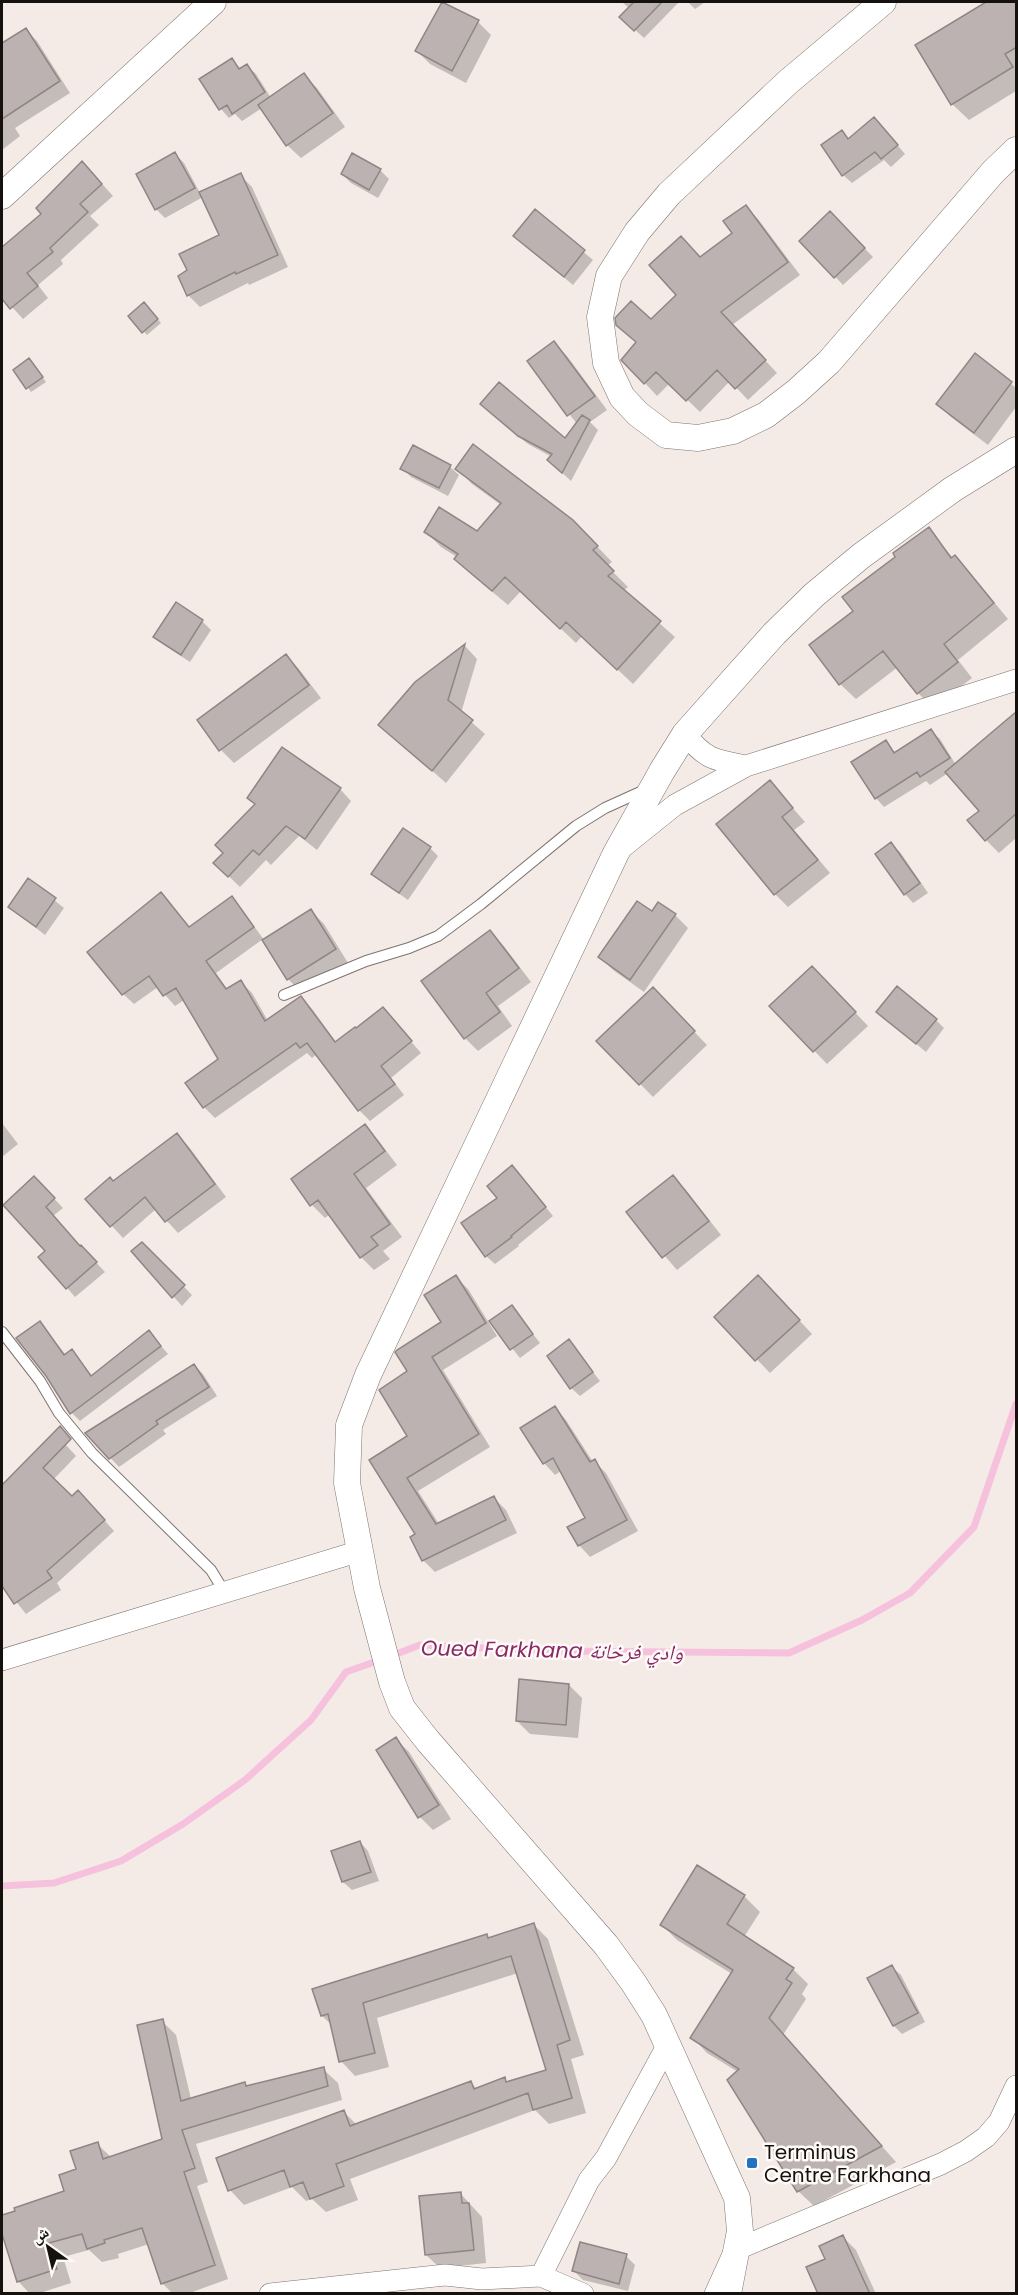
<svg xmlns="http://www.w3.org/2000/svg" width="1018" height="2295" font-family="Poppins,'Noto Naskh Arabic',sans-serif">
<style>
.shadow{fill:#0003}
.lines{fill:none;stroke-linecap:round;stroke-linejoin:round}
.stream{stroke:#f6c1dd;stroke-width:7}
.building{fill:#bdb2b2;stroke:#8f8585;stroke-width:1.5}
.service-casing{stroke:#7d7470;stroke-width:12}
.minor-casing{stroke:#7d7470;stroke-width:22}
.tertiary-casing{stroke:#7d7470;stroke-width:27}
.service{stroke:#fff;stroke-width:10}
.minor{stroke:#fff;stroke-width:21}
.tertiary{stroke:#fff;stroke-width:26}
.poi-dot{fill:#2073c2;stroke:#fefaf8;stroke-width:2}
.labels{text-anchor:middle;dominant-baseline:central;stroke-width:5;stroke-linejoin:round;paint-order:stroke}
.poi-label{font-size:20px;fill:#14110f;stroke:#fefaf8;text-anchor:start}
.water-label{font-size:21px;font-style:italic;fill:#882865;stroke:#fefaf8}
</style>
<rect width="100%" height="100%" fill="#f5ebe6"/>
<path class="shadow" d="M622 2H679L644 38 621 17 629 8Z
M688 2H705L695 9Z
M989 2H1016V91L969 120 952 104 917 46Z
M478 22 491 35 466 83 430 64 417 51Z
M26 30 37 41 70 93 15 128 20 136 2 150V81L5 79 2 74V44Z
M232 60 240 68 247 66 256 74 271 98 304 75 317 88 345 127 301 158 287 145 262 108 242 121 235 114 229 118 221 109 201 79Z
M882 127 905 154 891 167 884 160 852 183 843 175 842 132 850 140Z
M175 154 184 163 200 193 240 175 252 187 288 267 249 285 248 283 200 307 188 295 189 270 221 236 203 197 165 218 156 209Z
M380 170 389 179 378 198 351 183 342 174Z
M94 175 113 196 90 216 99 225 61 260 63 264 38 285 48 298 23 319 2 296V249Z
M745 207 758 219 800 275 732 325 777 373 748 400 730 381 700 412 670 383 657 396 645 383 623 360 637 343 618 324 651 321 678 295 701 258 734 233Z
M535 211 593 260 573 285 524 244Z
M830 213 873 257 843 285 801 241Z
M144 304 161 323 147 335 130 316Z
M554 343 567 356 607 410 590 422 598 430 571 481 558 469 552 457 528 444 490 413 565 440 577 424 529 362Z
M975 355 1016 388V407L988 445 951 417 938 404Z
M33 364 46 382 31 392 15 370Z
M450 467 459 475 448 496 411 477 402 468Z
M457 468 588 537 612 562 607 566 628 587 623 591 675 637 633 684 582 636 576 643 521 591 508 605 471 574 456 558 457 557 441 547 426 532 478 533 501 505 472 484Z
M929 529 953 558 970 573 1008 619 958 660 972 678 933 708 918 693 898 667 856 699 840 684 855 611 897 557Z
M176 605 203 622 211 630 190 662 164 645 155 637Z
M465 646 477 659 461 713 485 734 446 783 380 725 416 683Z
M286 655 299 669 321 698 234 763 221 750 199 720Z
M1016 725V838L999 853 986 840 981 811 948 773 930 785 926 781 884 807 876 798 886 742 896 753 931 731 940 739 956 765Z
M770 782 805 822 794 830 830 873 788 907 775 894Z
M340 789 351 801 317 850 299 836 271 865 266 860 240 887 215 863 225 853 255 805 249 798Z
M891 844 900 852 928 893 913 903 905 894Z
M430 848 438 856 408 900 382 882 373 874Z
M29 880 64 908 45 935 9 907Z
M161 894 190 928 232 898 242 909 264 940 311 911 324 924 348 963 301 992 288 979 263 939 216 973 228 990 241 982 252 993 268 1021 301 998 312 1009 336 1042 357 1030 383 1009 421 1053 391 1078 404 1095 370 1121 359 1110 317 1054 312 1058 307 1053 215 1118 204 1107 220 1059 184 1000 175 1006 158 987 134 1004 123 994Z
M652 913 675 915 688 928 644 992 613 970 600 957Z
M490 932 503 945 531 982 498 1006 512 1026 478 1051 465 1038Z
M825 981 868 1026 827 1064 771 1006Z
M653 989 707 1045 653 1097 598 1041Z
M878 1012 936 1020 944 1028 926 1052Z
M2 1123 18 1144 2 1157Z
M365 1126 378 1140 397 1165 366 1188 402 1237 383 1251 390 1259 374 1270 361 1257 330 1214 325 1218 312 1205Z
M177 1135 189 1147 226 1197 178 1233 156 1209 123 1238 87 1199 114 1182Z
M520 1176 553 1216 518 1245 519 1246 495 1264 486 1256 499 1198Z
M673 1177 686 1190 721 1235 677 1270 628 1213Z
M43 1187 63 1208 53 1216 105 1272 75 1297 40 1257 47 1251Z
M142 1244 192 1295 182 1306 133 1252Z
M456 1277 468 1289 497 1336 443 1370 490 1447 418 1491 439 1524 494 1498 506 1510 517 1533 435 1572 423 1560 417 1535 371 1460 409 1437V1372L443 1323Z
M771 1290 812 1334 770 1373 716 1317Z
M512 1307 540 1343 520 1358 491 1322Z
M40 1323 66 1355 72 1351 92 1376 149 1332 168 1354 80 1421 72 1413Z
M569 1341 600 1381 580 1396 571 1388Z
M194 1365 203 1374 217 1396 163 1430 166 1434 119 1467 87 1433Z
M555 1408 566 1420 593 1462 594 1461 606 1473 638 1531 590 1557 579 1545 587 1518 561 1471 555 1475 544 1463Z
M55 1433 76 1456 53 1480 72 1498 89 1503 114 1531 57 1583 61 1590 26 1614 2 1584V1510L12 1503 2 1493V1487Z
M569 1685 582 1698 578 1738 530 1734 517 1721Z
M396 1739 409 1752 451 1819 433 1830 420 1817 378 1751Z
M360 1842 368 1851 379 1881 352 1890 343 1882 333 1852Z
M697 1867 744 1896 760 1912 744 1937 793 1969 808 1984 802 1994 806 1999 783 2035 896 2162 814 2206 798 2191 738 2072 707 2053 692 2037 732 1974 677 1940 662 1925Z
M534 1925 548 1939 584 2055 571 2059 586 2113 549 2124 535 2110 350 2179 358 2200 326 2212 312 2199 306 2201 292 2187 244 2205 230 2190 344 2112 357 2125 471 2083 477 2089 504 2079 508 2083 548 2071 518 1973 377 2018 389 2067 355 2076 341 2061 332 2025 322 2016 487 1936 490 1939Z
M892 1967 901 1975 925 2022 902 2034 894 2026 869 1979Z
M162 2021 176 2035 191 2099 245 2084 248 2087 323 2069 338 2083 342 2100 196 2144 208 2182 197 2186 228 2279 187 2294H173L162 2283 149 2244 118 2254 119 2258 102 2262 89 2250 63 2257 71 2283 37 2294H30L18 2281 2 2228V2216L66 2192 78 2170 97 2144 112 2158 164 2140Z
M460 2193 482 2217 486 2263 440 2268 426 2255Z
M843 2237 856 2250 876 2294H820L827 2259Z
M626 2256 635 2265 628 2291 583 2280 574 2271Z"/>
<g class="lines">
<path class="stream" d="M391 1656 420 1645 549 1651 789 1653 862 1620 910 1593 974 1527 1016 1404
M2 1886 54 1883 121 1861 183 1824 245 1780 311 1720 346 1672 380 1660"/>
</g>
<path class="building" d="M442 2 479 20 452 71 415 51Z
M634 2H662L634 31 619 17Z
M986 2H1017V47L1005 54 1013 67 951 105 915 45Z
M26 28 60 81 2 119V43Z
M232 58 239 69 247 64 265 92 232 114 227 105 219 110 199 79Z
M304 73 333 113 286 146 258 105Z
M874 117 898 145 881 159 875 152 842 176 821 145 842 130 848 139Z
M175 152 195 188 155 210 136 174Z
M352 153 381 169 369 190 341 174Z
M82 161 102 184 80 204 88 212 50 248 53 252 27 273 38 286 10 309 2 299V247L41 214 36 208Z
M241 173 278 255 236 274 235 272 187 296 178 276 187 270 179 254 219 235 199 192Z
M746 205 788 262 721 312 766 360 735 389 717 370 686 401 656 372 644 384 621 360 636 342 616 325 615 318 631 301 651 319 676 295 649 265 681 236 700 257 732 233 723 221Z
M535 209 585 250 564 277 513 236Z
M830 211 865 248 834 278 799 241Z
M144 302 158 319 142 333 128 316Z
M554 341 595 396 567 416 527 361Z
M975 353 1012 382 974 433 936 404Z
M29 358 43 377 26 389 13 370Z
M499 382 565 438 582 415 590 420 562 473 547 460 552 454 518 436 480 404Z
M473 444 573 520 598 546 593 550 614 571 608 576 661 621 617 670 566 622 560 629 505 577 492 591 454 559 458 554 424 532 439 507 477 531 501 503 455 469Z
M413 445 451 465 439 488 400 469Z
M929 527 951 558 955 555 994 603 944 644 958 662 917 694 883 651 839 685 809 645 853 611 842 597 895 557 893 553Z
M176 602 203 620 181 655 153 637Z
M465 644 448 700 473 720 432 771 378 725 415 682Z
M286 654 309 685 219 751 197 720Z
M1017 711V813L985 841 967 820 979 811 945 772Z
M931 729 950 758 920 777 917 772 875 799 851 762 886 740 894 753Z
M282 747 341 788 305 839 286 826 259 855 253 850 228 877 213 863 223 853 215 845 255 804 247 798Z
M770 780 793 808 782 817 818 860 774 895 716 824Z
M403 828 431 847 399 893 371 874Z
M891 842 920 883 904 895 875 854Z
M28 878 56 898 36 927 8 907Z
M161 892 189 927 232 896 254 927 206 961 226 989 241 980 265 1021 301 996 335 1042 355 1027 356 1028 383 1007 412 1041 381 1066 395 1084 358 1111 307 1043 300 1048 296 1043 203 1108 185 1083 218 1059 176 988 163 996 149 976 122 995 87 952Z
M637 901 652 911 658 902 676 914 630 980 598 957Z
M311 909 336 949 287 980 262 940Z
M490 930 519 968 486 993 500 1012 464 1039 421 981Z
M812 966 856 1012 813 1052 769 1006Z
M897 986 937 1019 916 1044 876 1012Z
M653 987 695 1031 639 1085 596 1041Z
M365 1124 385 1151 354 1174 390 1224 371 1237 378 1245 360 1258 318 1200 310 1206 291 1179Z
M177 1133 215 1184 165 1222 145 1197 110 1227 85 1199 110 1177 113 1181Z
M512 1165 546 1207 511 1236 512 1237 485 1257 461 1223 497 1198 487 1186Z
M673 1175 709 1221 662 1258 626 1212Z
M34 1176 55 1198 46 1207 80 1246 81 1245 97 1262 66 1289 38 1257 45 1251 3 1205Z
M142 1242 185 1285 172 1298 131 1251Z
M456 1275 486 1323 432 1357 479 1434 407 1478 436 1524 494 1496 506 1520 422 1561 410 1537 415 1534 369 1460 407 1436 379 1390 407 1371 395 1352 397 1350 441 1322 424 1295Z
M758 1275 800 1320 755 1361 714 1317Z
M512 1305 533 1334 510 1350 489 1321Z
M40 1321 64 1355 72 1349 91 1376 149 1330 161 1346 70 1414 46 1376 16 1338Z
M569 1339 593 1372 570 1389 547 1356Z
M194 1364 209 1387 156 1421 158 1424 109 1459 85 1433Z
M555 1406 590 1462 595 1459 627 1520 578 1546 567 1527 585 1518 553 1458 543 1464 520 1428Z
M60 1426 71 1439 43 1468 72 1496 78 1490 105 1520 47 1571 52 1578 14 1604 2 1586V1485Z
M519 1679 569 1684 566 1725 516 1721Z
M396 1737 439 1805 418 1818 376 1750Z
M360 1841 371 1872 342 1882 331 1851Z
M697 1865 745 1895 727 1924 794 1968 786 1979 792 1983 769 2018 882 2146 797 2192 727 2080 739 2069 690 2038 733 1970 660 1925Z
M534 1923 570 2040 557 2045 572 2098 533 2110 528 2093 336 2164 344 2186 310 2199 303 2182 290 2187 284 2170 228 2191 216 2158 344 2110 350 2126 471 2081 474 2089 505 2077 506 2082 546 2070 511 1956 363 2003 375 2053 339 2062 328 2014 321 2016 312 1989 487 1934 488 1938Z
M892 1965 918 2013 893 2026 867 1978Z
M163 2019 181 2101 245 2082 246 2086 324 2067 328 2086 182 2130 195 2168 184 2172 215 2265 161 2284 142 2228 104 2240 105 2243 87 2249 82 2234 49 2243 57 2269 17 2282 2 2234V2215L15 2211 14 2208 64 2191 59 2175 76 2169 70 2151 98 2142 103 2159 162 2139 137 2025Z
M461 2192 462 2203H469L474 2250 425 2255 419 2196Z
M843 2235 870 2294H818L806 2267 825 2259 819 2246Z
M580 2242 627 2254 619 2284 572 2271Z"/>
<g class="lines">
<g class="service-casing">
<path id="service" d="M284 995 366 961 409 948 438 936 481 904 576 826 605 808 647 789
M2 1332 40 1381 59 1413 92 1453 211 1570 225 1593"/>
</g>
<g class="minor-casing">
<path id="minor" d="M685 734C706 760 715 760 746 766L1016 680
M624 846 675 805 746 766
M2 1660 360 1551
M541 2276 589 2180 606 2158 667 2046
M270 2294 445 2275 482 2279 541 2276 583 2294
M715 2294 735 2250 941 2164 966 2151 986 2137 999 2122 1016 2086"/>
</g>
<g class="tertiary-casing">
<path id="tertiary" d="M883 2 788 82 669 194 637 232 609 276 600 317 606 363 622 397 638 414 666 435 698 438 733 431 766 415 796 392 829 362 993 172 1016 150
M2 196 213 2
M728 2294 740 2231 737 2198 654 2015 633 1982 606 1945 428 1741 402 1708 392 1682 367 1588 347 1483 349 1425 368 1375 616 853 662 771 685 734 774 634 814 595 861 556 953 489 1016 450"/>
</g>
<use href="#service" class="service"/>
<use href="#minor" class="minor"/>
<use href="#tertiary" class="tertiary"/>
</g>
<rect class="poi-dot" x="746" y="2157" width="12" height="12" rx="3"/>
<g class="labels">
<g class="poi-label">
<text x="764" y="2152">Terminus<tspan x="764" dy="23">Centre Farkhana</tspan></text>
</g>
<g class="water-label">
<text transform="translate(552 1650) rotate(1)">Oued Farkhana وادي فرخانة</text>
</g>
</g>
<rect width="1018" height="2295" fill="none" stroke="#14110f" stroke-width="6"/>
<g transform="translate(48 2247) rotate(326)" stroke="#fefaf8" stroke-width="4.5" paint-order="stroke">
<path d="M0-4.5L10 22L0 15L-10 22Z" fill="#14110f"/>
<text y="-9" font-size="16" font-weight="bold" text-anchor="middle" fill="#14110f">ش</text>
</g>
</svg>
